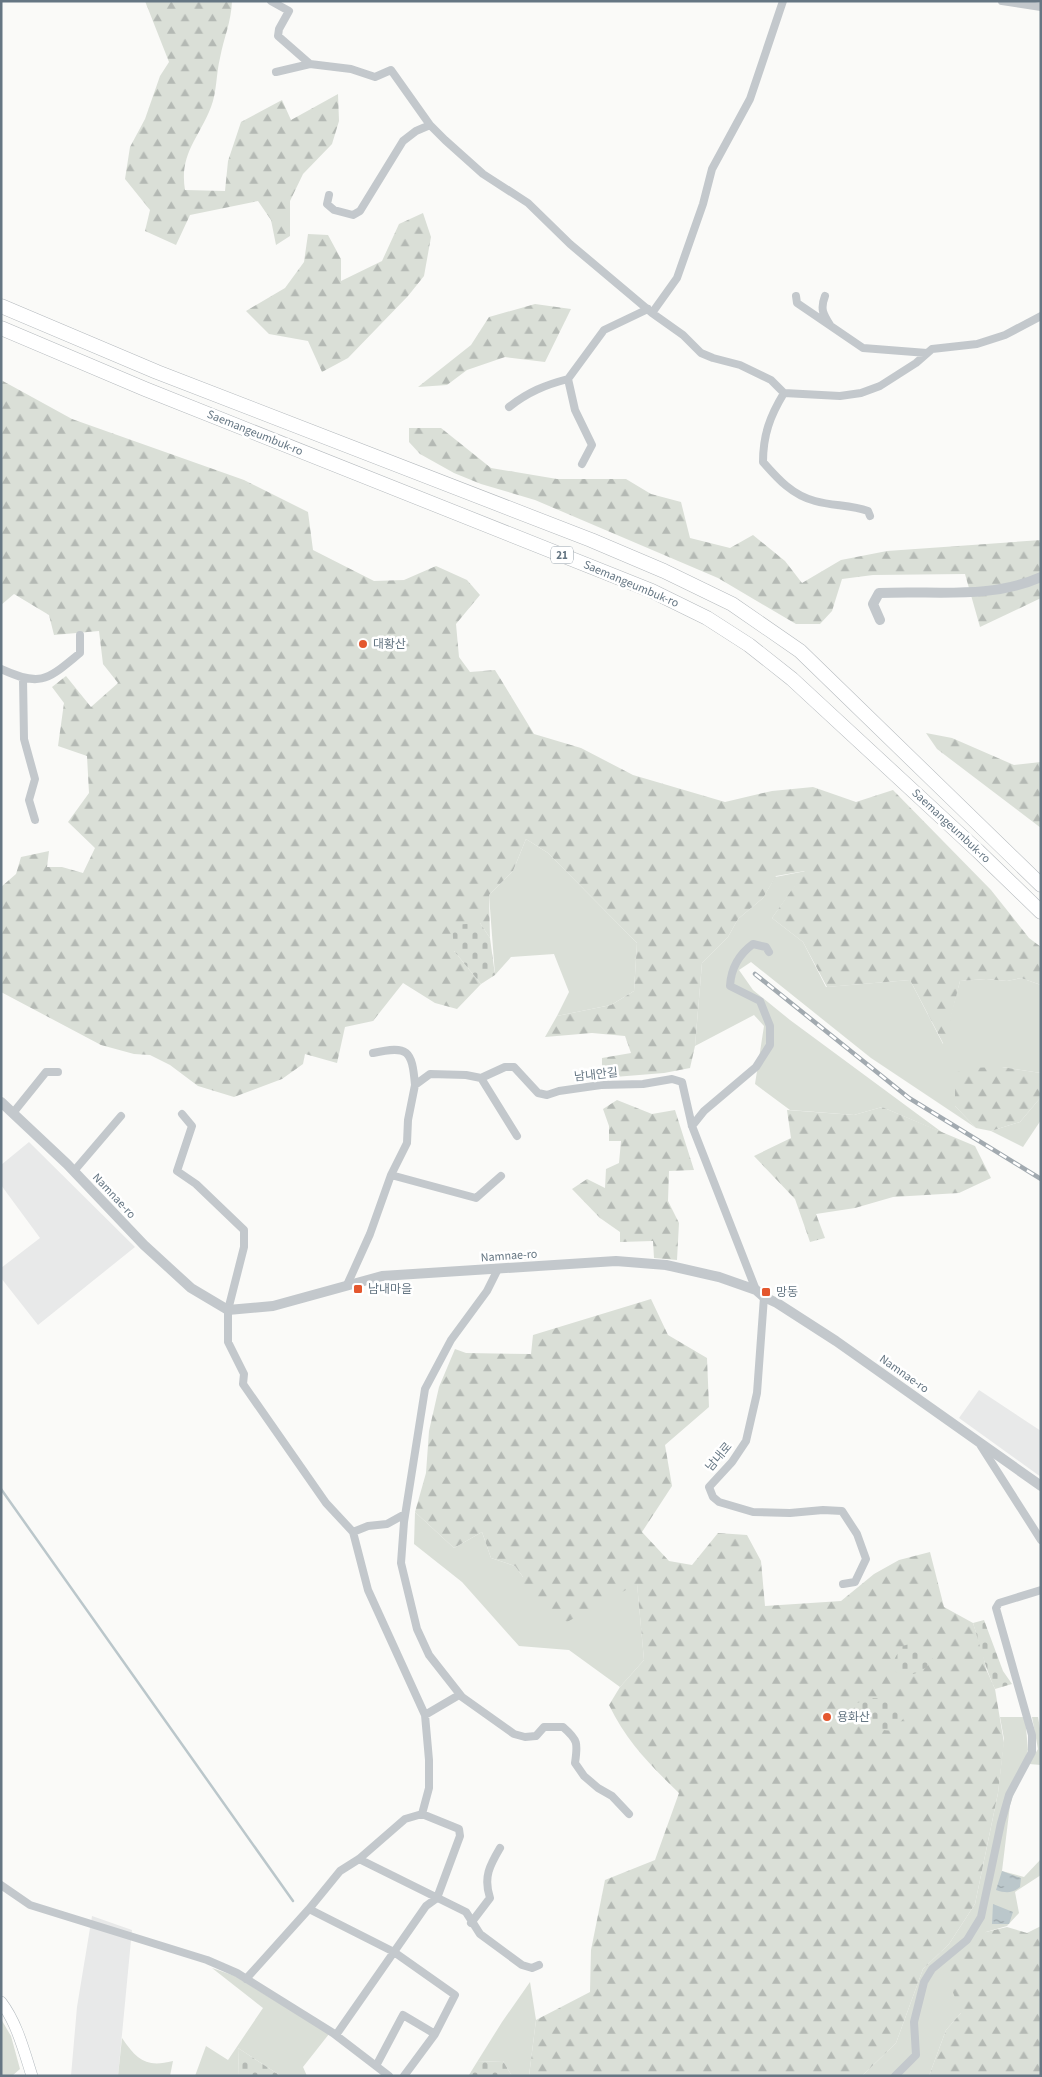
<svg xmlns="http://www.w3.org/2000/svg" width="1042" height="2077" font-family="'Source Sans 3','Noto Sans KR',sans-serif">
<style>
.built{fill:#e8e9e9}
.grass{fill:#dadfd7}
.forest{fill:url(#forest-firs)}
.cemetery{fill:url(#cemetery-stones)}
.water{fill:url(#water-ripples)}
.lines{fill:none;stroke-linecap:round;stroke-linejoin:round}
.stream{stroke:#bbc7cb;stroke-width:2.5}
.secondary-casing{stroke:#b3babf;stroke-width:12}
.trunk-casing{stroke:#b4b9bd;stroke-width:15}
.minor{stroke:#c3c8cc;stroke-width:8}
.tertiary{stroke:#c3c8cc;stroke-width:10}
.secondary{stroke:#fff;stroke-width:11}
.trunk{stroke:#fff;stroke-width:14}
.rail-casing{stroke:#a2aab0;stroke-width:4.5}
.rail{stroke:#fff;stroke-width:2.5;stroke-dasharray:8;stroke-linecap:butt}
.poi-dot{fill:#e4572e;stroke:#fff;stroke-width:2}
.labels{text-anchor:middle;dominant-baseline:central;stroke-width:5;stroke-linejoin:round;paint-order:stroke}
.shield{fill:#fff;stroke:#939fa8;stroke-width:1}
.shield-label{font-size:11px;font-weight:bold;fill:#657683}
.street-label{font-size:12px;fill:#657683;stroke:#fff}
.poi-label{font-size:12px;fill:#657683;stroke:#fff;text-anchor:start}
</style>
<defs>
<pattern id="forest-firs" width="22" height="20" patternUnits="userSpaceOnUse" patternTransform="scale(1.25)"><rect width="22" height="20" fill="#dadfd7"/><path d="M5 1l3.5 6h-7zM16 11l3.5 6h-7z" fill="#b4b9b4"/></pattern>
<pattern id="cemetery-stones" width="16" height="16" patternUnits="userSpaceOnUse" patternTransform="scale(1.25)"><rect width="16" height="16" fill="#dadfd7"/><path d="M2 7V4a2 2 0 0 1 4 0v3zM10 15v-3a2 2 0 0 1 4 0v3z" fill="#b4b9b4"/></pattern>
<pattern id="water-ripples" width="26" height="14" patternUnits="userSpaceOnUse" patternTransform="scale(1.25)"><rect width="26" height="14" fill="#bbc7cb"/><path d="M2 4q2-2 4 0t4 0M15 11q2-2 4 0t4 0" fill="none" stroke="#9ca6aa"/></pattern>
</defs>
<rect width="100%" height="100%" fill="#fafaf8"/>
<path class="built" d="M29 1142 135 1247 38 1325 1 1278V1268L40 1238 1 1185V1165Z
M979 1390 1041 1431V1477L959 1418Z
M92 1916 132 1930 118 2076H71L77 2007Z"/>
<path class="grass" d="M526 839 548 853 637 943 634 991 611 1005 557 1016 569 992 554 954 511 957 495 975 489 895 513 871Z
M806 871 772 918 803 942 826 987 910 980 943 1044 960 981 986 979 1007 981 1021 978 1041 985V1073L1002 1067 955 1106 976 1128 871 1058 751 962 739 970 753 990 790 1020 943 1133 882 1107 854 1115 790 1110 755 1084 764 1026 754 1015 695 1046 702 963 728 937 738 919 763 898 775 877Z
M1041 1097V1120L1023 1147 991 1131 1020 1122Z
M415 1512 454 1548 482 1532 491 1558 515 1566 523 1577 637 1583 644 1660 620 1687 569 1650 519 1646 462 1582 414 1544Z
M1000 1717H1025L1028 1750 1010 1805 1002 1871 1024 1877 1041 1859V1875L1015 1892 1019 1913 1007 1926 986 1932 961 2013 946 2030 929 2076H862L896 2043 923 1969 949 1944 975 1904 998 1793 1004 1739Z
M1032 1717H1038L1041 1734V1765L1029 1764 1038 1749Z
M212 1968 235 1976 329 2034 303 2067 307 2076H281L238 2048 239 2076H195L206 2046 228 2060 263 2008Z
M530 1982 536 2020 529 2076H512L503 2061 477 2062 502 2022Z
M1 2019 11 2036 20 2069 12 2076H1Z
M122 2038C137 2060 146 2068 173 2061L170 2076H118Z"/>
<path class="forest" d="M145 1H232C231 23 224 37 220 58 216 74 217 92 211 107 199 138 179 154 185 190L225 191 228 161 241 122 282 100 291 120 338 94 339 121 332 144 303 174 290 201V236L276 245 271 220 258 201 190 215 176 245 145 231 150 210 125 179 130 147 145 119 160 76 169 62Z
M423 213 431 237 424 276 408 296 348 358 322 372 308 341 269 334 246 311 285 288 304 262 308 234 328 235 341 259V281L382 261 399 224Z
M535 304 571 309 545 362 505 357 467 370 447 385 418 387 471 345 489 317Z
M1 380 72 419 244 480 308 512 313 550 374 581 404 580 436 566 467 580 480 595 456 624 459 657 470 672 495 670 534 734 581 748 633 775 725 802 772 791 813 787 856 802 893 790 991 890 1029 938 1041 947V985L1021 978 1007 981 986 979 960 981 944 1045 910 980 827 987 803 942 772 918 805 871 776 876 763 898 738 919 728 937 702 963 695 1046 690 1068 664 1073 602 1078V1058L631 1053 625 1036 592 1033 545 1037 557 1016 611 1005 634 991 637 943 548 853 526 839 513 871 489 895 490 938 480 923 454 951 481 984 457 1009 435 1003 403 983 373 1021 345 1027 337 1063 305 1054 303 1064 282 1079 234 1097 198 1086 170 1065 150 1055 134 1054 101 1045 1 992V887L16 874 21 857 49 851 47 867H62L83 873 95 848 68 822 89 793 87 756 58 746 64 703 52 687 66 676 91 707 118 683 103 664 99 631 54 635 49 615 14 594 1 605Z
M409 428H441L491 468 557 479H626L651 494 681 502 690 538 730 548 753 535 785 561 802 583 841 560 887 551 1041 540V598L980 627 965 574 873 575 842 579 832 611 820 624H796L718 578 535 500 481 484 454 473 420 454 409 442Z
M926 733 952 738 1014 765 1041 762V828L937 749Z
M1002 1067 1041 1073V1097L1020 1122 991 1131 976 1128 955 1106V1073L967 1068Z
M617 1100 652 1114 675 1110 694 1170 669 1171 668 1201 679 1223 677 1260 654 1258 653 1241 620 1242V1232L600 1218 572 1189 587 1179 605 1188 606 1169 619 1163 621 1141H609V1126L603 1109Z
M882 1107 975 1146 991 1178 959 1193 893 1197 855 1208 816 1214 825 1238 810 1242 795 1199 754 1156 791 1138 787 1110 854 1115Z
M651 1299 668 1335 707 1358 709 1407 665 1445 672 1486 642 1532 669 1561 692 1565 718 1533 747 1535 761 1561 765 1606 841 1601 874 1574 899 1560 930 1552 944 1607 973 1623 983 1654 986 1669 995 1689 1004 1743 998 1793 975 1904 949 1944 923 1969 896 2043 862 2076H529L536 2020 590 1992 591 1950 605 1880 655 1860 679 1793C650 1765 627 1742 609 1705L620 1687 644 1660 637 1584 567 1622 521 1596 523 1577 515 1566 491 1558 482 1532 454 1548 415 1512 426 1473 429 1431 439 1387 455 1349 466 1353 531 1354 533 1335Z
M1041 1926V2076H929L946 2030 961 2013 945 1972 986 1932 1007 1927 1027 1933Z"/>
<path class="cemetery" d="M480 923 490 938 495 975 481 984 454 951 452 925Z
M984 1620 1003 1671 1012 1684 995 1689C985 1668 980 1645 973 1623Z
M910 1644 919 1647 933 1659C924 1674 907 1679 892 1670L895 1658 902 1646Z
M873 1698 890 1699 901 1705 904 1718 893 1730C878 1733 857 1721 854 1704Z
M238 2048 281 2076H239Z
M503 2061 512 2076 469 2075 477 2062Z"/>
<path class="water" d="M1002 1871 1021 1878 1020 1887C1012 1894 1005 1893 996 1890Z
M993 1904 1013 1912 1009 1924H992Z"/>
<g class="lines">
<path class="stream" d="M1 1489 293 1901"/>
<g class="secondary-casing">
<path id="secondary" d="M1 2002C17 2023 24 2051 32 2076"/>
</g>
<g class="trunk-casing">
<path id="trunk" d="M1 306 157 372 591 540 664 571 732 604 800 651 1041 885
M1 328 145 389 652 591 707 618 749 645 792 679 978 851 1041 912"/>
</g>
<path class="minor" d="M271 1 289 11 279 29 278 36 310 64
M1002 1 1041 7
M276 72 310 64 351 69 375 77 391 70 430 125 445 140 483 174 528 203 570 244 652 313 683 335 701 353 713 358 740 365 771 380 784 393 840 396 861 393 880 386 916 363 932 349 977 344 1005 335 1041 316
M329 195 327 204 334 210 353 215 360 211 403 141 416 131 430 125
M796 296 797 303 863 348 927 353
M825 296C820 309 823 314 830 325
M652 313 677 278 703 204 712 169 750 99 783 1
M784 393C770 416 763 435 763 462 778 479 792 495 815 501 833 506 851 505 868 511L870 516
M509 407C528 392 545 385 568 379
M582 464 592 445 575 410 568 379 604 330 648 309
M1 669C42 688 48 679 80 653V635
M23 678 24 739 35 779 29 800 35 820
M373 1053C408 1045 412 1050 415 1085
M481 1078 517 1136
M13 1113 46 1072H58
M182 1114 192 1126 177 1171 196 1184 244 1230V1247L228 1310V1342L244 1374 243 1384 326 1503 353 1532 368 1590 425 1715 429 1760V1788L422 1814 405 1819 359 1859 340 1871 309 1909 394 1952 455 1995 435 2034 404 2076
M692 1126 704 1111 756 1067 770 1045V1026L760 1001 730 986C731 968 738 955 753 944L766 947 769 952
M74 1171 121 1116
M391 1175 476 1198 501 1176
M498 1269 487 1291 451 1340 425 1389 404 1522 401 1563 417 1629 429 1655 462 1697 514 1734 525 1737 536 1736 544 1727H563C578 1740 578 1743 575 1763L584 1776 598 1788 612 1796 629 1814
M347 1285 370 1234 391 1175 407 1143 408 1120 415 1085 430 1074 466 1075 481 1078 505 1067H514L538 1093 547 1095 559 1091 601 1085 643 1084 672 1079 682 1082 692 1126 756 1290
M764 1297 757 1393 746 1441 732 1462 709 1487 713 1497 719 1502 753 1512 790 1513 823 1510 842 1511 857 1534 866 1559 855 1582 843 1584
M981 1446 1041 1540
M353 1532 368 1526 387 1524 405 1514
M425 1715 459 1695
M359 1859 466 1912 480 1934 522 1965 532 1968 539 1965
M1 1885 30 1905 207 1960 237 1973 333 2033 389 2076
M471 1923 490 1898C483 1877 490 1865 500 1848
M246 1979 309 1909
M336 2035 426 1906 437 1898 460 1836 459 1829 422 1814
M376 2066 403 2015 435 2034
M895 2076 916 2055 914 2022 924 1982 932 1969 967 1940 981 1917 1001 1823 1009 1795 1032 1752V1735L996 1608 999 1603 1041 1590"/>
<path class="tertiary" d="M880 620 873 604 879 593C934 590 989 600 1041 577
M1 1102 67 1164 144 1245 191 1288 228 1310 273 1306 382 1276 616 1261 666 1265 719 1277 756 1290 764 1297 777 1303 836 1341 1041 1486"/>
<use href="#secondary" class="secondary"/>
<use href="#trunk" class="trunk"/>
<g class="rail-casing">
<path id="rail" d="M755 974 909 1098 1041 1179"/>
</g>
<use href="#rail" class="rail"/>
</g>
<g class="poi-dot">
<circle cx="363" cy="644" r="5"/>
<rect x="353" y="1284" width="10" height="10" rx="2.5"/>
<rect x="761" y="1287" width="10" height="10" rx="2.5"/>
<circle cx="827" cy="1717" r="5"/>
</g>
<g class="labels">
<rect class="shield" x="551" y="546.5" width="22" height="17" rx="4"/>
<g class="shield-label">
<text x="562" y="555">21</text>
</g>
<g class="street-label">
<text transform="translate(255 433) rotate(22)">Saemangeumbuk-ro</text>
<text transform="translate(631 584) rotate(23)">Saemangeumbuk-ro</text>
<text transform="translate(951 826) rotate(43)">Saemangeumbuk-ro</text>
<text transform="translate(596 1075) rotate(-6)">남내안길</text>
<text transform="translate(114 1196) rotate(47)">Namnae-ro</text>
<text transform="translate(509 1256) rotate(-4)">Namnae-ro</text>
<text transform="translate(904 1374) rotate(35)">Namnae-ro</text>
<text transform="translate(719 1457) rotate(-50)">남내로</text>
</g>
<g class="poi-label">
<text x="373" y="644">대황산</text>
<text x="368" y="1289">남내마을</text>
<text x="776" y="1292">망동</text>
<text x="837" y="1717">용화산</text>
</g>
</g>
<rect width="1042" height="2077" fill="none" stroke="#657683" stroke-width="5"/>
</svg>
